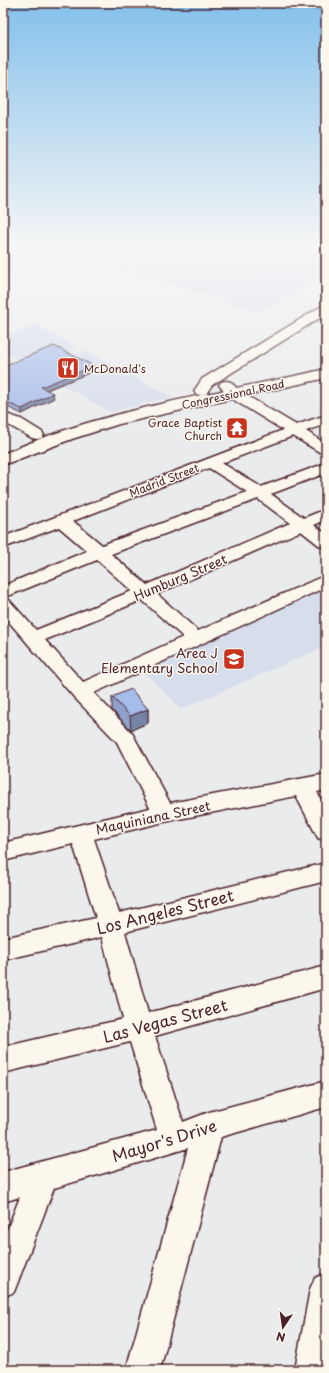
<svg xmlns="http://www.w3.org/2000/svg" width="329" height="1373" font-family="'Playpen Sans',sans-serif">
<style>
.built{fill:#d6ddeb}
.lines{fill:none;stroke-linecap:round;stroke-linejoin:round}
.street-casing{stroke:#4a1f2b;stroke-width:3}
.secondary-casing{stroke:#4a1f2b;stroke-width:3}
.street{fill:#fbf7ec;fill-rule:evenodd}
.secondary{fill:#fbf7ec;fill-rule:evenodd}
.wall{fill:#8fa2c9;stroke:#4a1f2b}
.shaded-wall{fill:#7484a4;stroke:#4a1f2b}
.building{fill:#a6bcea;stroke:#4a1f2b}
.labels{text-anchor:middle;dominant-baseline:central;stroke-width:3;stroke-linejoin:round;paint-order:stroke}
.far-poi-label{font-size:11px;fill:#4a1f2b;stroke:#fbf7ec;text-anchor:start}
.far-street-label{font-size:11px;fill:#4a1f2b;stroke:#fbf7ec}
.street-label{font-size:13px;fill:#4a1f2b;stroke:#fbf7ec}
.poi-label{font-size:13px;fill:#4a1f2b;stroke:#fbf7ec;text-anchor:end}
.near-street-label{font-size:16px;fill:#4a1f2b;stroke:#fbf7ec}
</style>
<rect width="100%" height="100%" fill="#eaebec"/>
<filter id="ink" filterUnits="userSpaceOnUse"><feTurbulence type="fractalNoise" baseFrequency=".025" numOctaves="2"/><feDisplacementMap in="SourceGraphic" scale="8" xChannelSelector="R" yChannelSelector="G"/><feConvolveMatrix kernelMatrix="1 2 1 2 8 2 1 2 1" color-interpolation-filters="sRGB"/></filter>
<g filter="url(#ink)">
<path class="built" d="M46 246H326V275L261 312Z
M36 325 78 348 71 350 77 354 85 351 172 397 110 412 3 351V337Z
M326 588V646L181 709 143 671Z"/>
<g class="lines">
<g class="street-casing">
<path id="street" d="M326 305V314L212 385 206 394 201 395 196 394 194 391 202 379 322 306Z
M226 381 231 382 239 391 296 425 326 415V424L306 431 326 444V455L321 453 293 436 222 463 261 487 326 463V473L271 494 304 518 326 509V520L314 525 326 534V547L320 546 301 531 157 594 198 631 326 575V587L94 693 132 733 170 803 326 774V790L317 792 326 810V841L318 838 296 796 164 822 94 839 119 913 326 863V881L125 932 148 1013 326 966V988L155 1036 183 1122 209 1112 326 1081V1107L221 1137 160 1370H126L188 1148 54 1188 14 1292 3 1297V1240L20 1197 3 1202V1172L157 1130 130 1042 3 1073V1047L123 1019 102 937 3 960V938L96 918 73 844 3 861V843L150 808 117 742 73 696 3 615V586L87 551 59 527 3 548V537L283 430 229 397 219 385 221 382ZM209 468 247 492 102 545 73 521ZM258 499 290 523 147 585 111 554ZM97 560 132 591 36 630 9 600 3 598ZM142 600 183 637 83 682 45 640Z
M3 413 21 419 42 432 44 435 42 438 37 439 32 438 3 422Z
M326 1273V1370H295L310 1289 315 1278Z"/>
</g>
<g class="secondary-casing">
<path id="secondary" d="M326 369V378L119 424 72 439 3 465V454C38 439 73 426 109 417 181 397 254 386 326 369Z"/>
</g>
<use href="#street" class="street"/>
<use href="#secondary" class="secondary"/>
</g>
<path class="wall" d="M3 366 94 371 47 390 54 398 22 414 3 405Z
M112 697 148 709V723L131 730 112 710Z"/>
<path class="shaded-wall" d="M94 366V371L41 392V387Z
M53 393 54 398 22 414V409Z
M148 709V723L131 730 130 716Z"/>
<path class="building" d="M54 346 94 366 41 387 53 393 22 409 3 401V366Z
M131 689 148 709 130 716 112 697Z"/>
</g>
<linearGradient id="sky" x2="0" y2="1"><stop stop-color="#84c0eb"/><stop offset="0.56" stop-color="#f6f6f6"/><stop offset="1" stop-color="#f6f6f6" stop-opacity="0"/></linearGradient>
<rect width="329" height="438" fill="url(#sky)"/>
<defs>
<g id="restaurant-square" transform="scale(1.15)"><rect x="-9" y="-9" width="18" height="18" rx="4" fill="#c8321e" stroke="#fbf7ec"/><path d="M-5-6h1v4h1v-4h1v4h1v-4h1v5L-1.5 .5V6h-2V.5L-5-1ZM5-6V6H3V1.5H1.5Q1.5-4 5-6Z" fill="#fff"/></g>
<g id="temple-square" transform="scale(1.15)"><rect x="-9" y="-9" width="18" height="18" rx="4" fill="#c8321e" stroke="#fbf7ec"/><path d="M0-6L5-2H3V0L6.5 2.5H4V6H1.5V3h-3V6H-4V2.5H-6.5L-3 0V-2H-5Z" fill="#fff"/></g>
<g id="school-square" transform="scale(1.15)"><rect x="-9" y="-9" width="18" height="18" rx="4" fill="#c8321e" stroke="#fbf7ec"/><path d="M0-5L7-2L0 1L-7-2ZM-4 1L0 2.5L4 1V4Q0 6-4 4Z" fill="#fff"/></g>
</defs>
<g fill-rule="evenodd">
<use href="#restaurant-square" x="68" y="368"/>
<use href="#temple-square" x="237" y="428"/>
<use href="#school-square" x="234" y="659"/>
</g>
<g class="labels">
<g class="far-poi-label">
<text x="84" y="368">McDonald's</text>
<text x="222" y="422" text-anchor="end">Grace Baptist<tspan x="222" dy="13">Church</tspan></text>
</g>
<g class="far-street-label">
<text transform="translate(233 394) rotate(-12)">Congressional Road</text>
<text transform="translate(164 480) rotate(-21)">Madrid Street</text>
</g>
<g class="street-label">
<text transform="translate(180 577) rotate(-23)">Humburg Street</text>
<text transform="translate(153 817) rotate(-12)">Maquiniana Street</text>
</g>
<g class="poi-label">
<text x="218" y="652">Area J<tspan x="218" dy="15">Elementary School</tspan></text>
</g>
<g class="near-street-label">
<text transform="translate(165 911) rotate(-14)">Los Angeles Street</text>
<text transform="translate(165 1020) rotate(-15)">Las Vegas Street</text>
<text transform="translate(164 1140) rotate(-17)">Mayor's Drive</text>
</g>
</g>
<rect width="329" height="1373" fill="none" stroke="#fbf7ec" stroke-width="16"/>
<rect x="8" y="8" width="313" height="1357" fill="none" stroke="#4a1f2b" stroke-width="1.5" filter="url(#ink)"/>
<g transform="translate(283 1327) rotate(193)" stroke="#fbf7ec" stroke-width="3" paint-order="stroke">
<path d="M0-3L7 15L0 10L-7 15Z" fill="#4a1f2b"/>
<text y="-6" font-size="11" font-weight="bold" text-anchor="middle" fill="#4a1f2b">N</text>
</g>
</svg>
